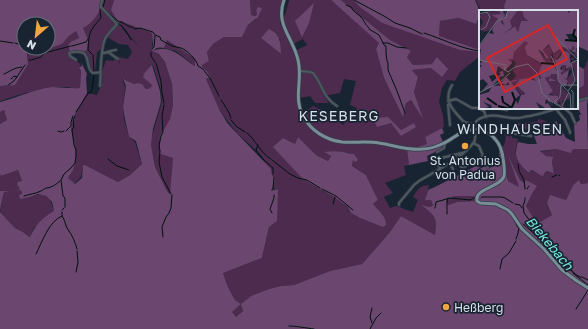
<svg xmlns="http://www.w3.org/2000/svg" width="588" height="329" font-family="'Golos Text',sans-serif">
<style>
.green{fill:#4c2b4e;fill-rule:evenodd}
.forest{fill:#6b466e;fill-rule:evenodd}
.lines{fill:none;stroke-linecap:round;stroke-linejoin:round}
.stream{stroke:#001210;stroke-width:1}
.minor-casing{stroke:#343e4c;stroke-width:3.5}
.major-casing{stroke:#343e4c;stroke-width:4.5}
.minor{stroke:#4e585c;stroke-width:2}
.major{stroke:#788d95;stroke-width:3}
.poi-dot{fill:#f3a443;stroke:#192432;stroke-width:1.5}
.labels{text-anchor:middle;dominant-baseline:central;stroke-width:3.5;stroke-linejoin:round;paint-order:stroke}
.poi-label{font-size:12px;fill:#d7dfe9;stroke:#192432}
.water-label{font-size:13px;font-style:italic;fill:#78ece0;stroke:#192432}
.quarter-label{font-size:14px;letter-spacing:1px;fill:#d7dfe9;stroke:#192432}
.inset-river{fill:none;stroke:#001210;stroke-width:2}
.inset-road{fill:none;stroke:#656f7b;stroke-width:1}
.view{fill:#d62828;fill-opacity:0.15;stroke:#d62828;stroke-width:2}
.inset-edge{fill:none;stroke:#d7dfe9;stroke-width:2}
</style>
<rect width="100%" height="100%" fill="#192432"/>
<path class="green" d="M104 0H114L111 10 118 20 116 21 103 9 101 5Z
M250 0H283L280 12V23L292 48 296 60 298 70 297 89 303 113 313 106 329 113 343 125 357 108 350 105 356 81 344 79 340 93 324 96 329 103H315L310 96 300 98C300 80 302 68 297 50L307 45 303 39 293 44 287 30 283 18 286 12 289 0H331L380 43 376 49 384 78 403 116 406 103 411 100 422 117 414 92 418 77 412 70 431 68 432 64 413 65 407 57 411 51 390 40 341 0H353L361 8 382 23 436 41 477 52H480V56L460 72 455 81 447 80 442 88 439 102 443 115 444 127 425 137 427 144 407 150 409 165 404 166 406 175 385 183 393 193 384 197 390 208 396 206 413 212 418 200 413 197C418 189 419 186 429 185L425 200H431L433 204 430 207 422 206C437 218 437 217 435 235L401 216 390 232 362 264 330 271 294 285 281 286 269 289 251 296 242 304 243 311 236 317 231 312 241 304 235 300 228 287 223 273 262 258 278 189 270 190 274 179 272 175 271 169 265 163V162L255 149 238 134 229 123 220 111 206 79 210 77 207 71 202 67V64L209 61 207 52 213 44 224 37H242L248 25 256 19 258 7 256 10 257 14 256 16 251 15ZM261 38 280 39 281 54ZM298 137 316 155 328 161 331 156 325 153 345 152 351 154 353 160 352 166 366 175 378 200 373 204 383 215 380 226 360 218 351 213 348 207 334 197 323 191 274 148 283 138 295 144Z
M476 0H506L504 6 505 11H481Z
M101 8 116 24 106 36 102 48 97 52 95 72H93L89 67 88 58 82 52 83 28Z
M480 16V50L439 37 440 21 460 18 476 24Z
M119 21H123L125 23 152 33V51L159 54 165 62 172 84 173 105 170 119 160 136V154L173 158 171 194 167 191 155 167 151 145 152 136 162 102 161 90 153 65 145 72 152 85 151 87 148 89H146L144 86 137 83 134 84 122 79 125 87 123 107 124 119 129 137 135 142 142 164 130 175 118 182 85 165 83 166 81 177 74 184 68 178 70 175 75 145 71 130 75 114 87 93 97 95 101 86V72H102L106 60 113 61 115 59 118 61 120 65 118 57 128 59 132 52 128 45 119 44 107 37 111 30 118 25 121 26 124 31 141 49 119 23Z
M76 31 79 38 72 41 70 52 68 53C70 58 77 60 81 65L79 66 81 71 80 88 73 89 69 87H51L25 93 0 101V86H6L28 64 27 48 40 51 62 44 68 36Z
M167 40 196 60 195 66 176 51 164 48Z
M588 59V97L578 100 577 98V89L582 87 584 85V69Z
M4 110 7 120 0 124V112Z
M538 119 543 120 553 124 546 132 535 126 534 131 523 129 520 125 518 126V123C525 125 531 122 538 121Z
M510 132 512 133V138L518 139C517 144 515 149 516 153 517 161 523 168 529 173L531 170 540 175 547 171 554 172 552 162 553 158 546 156 539 152 556 149 571 152 572 149H588V183L581 184 579 180 573 185 566 200 547 203 552 215 537 225 526 206 533 192 520 180 510 159 519 187 508 181 501 146H504L506 136 505 134 510 137Z
M18 170 22 181 21 189 22 194 30 197C45 191 50 197 54 211L34 228 30 237 27 234 15 228 0 212 4 192 12 191H0V174L1 176Z
M454 196H475V201L457 202 448 205 445 201Z"/>
<path class="forest" d="M0 0H104C100 11 94 23 83 28L88 40 87 50 82 52H70L68 45 72 41 79 38 76 31 69 36 62 44 39 52 30 48H48V24H24V48H27V54L28 64 15 85 0 86Z
M114 0H250L251 15 256 16 257 14 256 10 258 7 262 8 258 17 248 25 242 37H224L213 44 207 52 209 61 202 65V67L207 71 210 77 206 79 220 111 228 124 271 169 272 175 275 180 271 191 278 189 277 221 269 227 262 258 223 273 228 287 235 300 241 304 232 312 236 317 243 311 241 304 251 296 269 289 281 286 294 285 330 271 362 264 390 232 401 216 435 235C437 216 436 217 421 205L430 207 433 205 431 200H425L428 190 435 187 476 166 481 168 486 166 488 169 500 162 499 151 501 150 503 168V174L501 179 497 183 479 191 475 196H454L446 201 448 205 457 202 475 201 479 204 495 205 503 209 511 215 517 227 539 245 562 271 571 279 588 289V329H0V212L15 228 23 232 30 237C37 223 41 219 54 211L52 202 46 196 38 194 30 197 20 199 19 195 22 194 21 190 4 192 0 210V191H15L20 189 17 184 18 182 22 181 18 170 1 176 0 174V124L7 120 4 110 0 112V102C17 98 34 89 52 87 61 87 71 89 80 88L81 71 79 67 82 66 81 62 87 74 86 78 87 93 75 114 71 129 75 145 76 159 73 170 68 178 75 184 82 178 83 165H85L118 182 130 175 142 164 136 141 129 137 125 119 123 107 126 86 123 79 134 84 137 83 142 84 146 89H148L151 87 152 85 143 77 145 72 152 65 160 91 161 102 153 129 151 145 155 167 167 191 170 194 173 158 160 154V136L170 119 173 105 172 84 165 62 159 54 152 51 153 45 152 33 125 23 122 21H120L119 23 116 21 117 20 111 10ZM167 40 195 59V66C182 58 170 43 153 51 156 47 160 47 164 48Z
M331 0H341L390 40 411 51 407 57 413 65 432 64 437 57 448 69 442 77 431 68 412 70 418 77 414 92 423 119 411 100 406 103 403 117 384 78 376 49 379 43Z
M353 0H475C480 11 481 13 476 24L459 18 440 21 439 36 480 50V52L460 50 382 23 361 8Z
M506 0H588V51L577 46V11H505L504 6Z
M314 3 309 23 302 37 295 21Z
M269 29C280 34 281 42 281 54L261 38Z
M577 65 584 69V85L582 87 577 89Z
M588 98 587 104 588 149H573L571 153 556 149 540 151 546 156 553 157 552 162 554 173 547 171 545 172 543 176 540 175 532 170 530 171 529 173C523 168 516 161 516 153 516 150 517 145 518 142L528 144H537L534 136 535 126 546 132 556 121 566 138 575 142 574 124 580 120 579 115 582 114 580 113 577 103Z
M388 117 401 130 414 123 416 127 401 136 391 123 377 127 373 118Z
M442 128 444 133 440 135 444 144 443 148 427 156 428 161 409 165 407 150 427 144 425 137Z
M298 137 316 155 328 161 331 156 324 152C331 151 337 151 344 152 348 153 350 154 354 154L358 160 355 162 353 160 352 166 366 175 378 200 373 204C379 211 386 216 386 225L383 227 380 226 360 218 351 213 348 207 334 197 303 179 273 147 283 138 295 144Z
M508 155 520 180 524 183 526 180 537 186 533 192 526 206 537 224 552 215 547 203 550 195 566 200 573 185 579 180 581 184 588 183V286L572 277 562 269 522 228 514 213 510 210 500 205 482 202 479 201 478 199 481 193 500 184 503 179 504 164 508 181 519 187Z"/>
<g class="lines">
<path class="stream" d="M354 0 384 16 395 23 410 28 422 34
M346 5 351 7C353 12 357 13 361 17 364 20 365 25 369 28
M103 7 105 0
M107 12 118 21 123 23 130 27H132L135 29 140 28 153 32 155 35 160 37 161 40C165 42 168 44 172 46 175 47 178 47 181 48 187 50 197 60 198 66L203 69 209 77
M121 25 126 31 131 40
M369 29 379 35 384 45 386 46V53L387 61 388 63V70L397 91 405 113
M424 33C443 39 461 49 480 51
M0 41 13 43
M15 43 18 44 22 43 24 44
M383 43H388L397 47 406 48
M72 46 86 42 88 39
M152 49 154 47 155 36
M40 50 44 53
M151 52V56L155 62
M92 54 88 50C89 33 89 31 101 18L100 10V9
M93 55 94 71
M29 60H31L38 58 41 57 44 53 71 46
M156 63 161 81 162 92
M4 74C11 71 13 68 22 67
M210 78 219 96
M11 79 14 76 17 77
M8 85 14 81 25 65
M162 93 164 103
M221 100C225 106 229 111 231 118
M164 105 162 116 163 132 161 136 159 146 160 151 159 162 162 177 171 194
M76 112 87 95 88 93H90L92 90 94 74
M231 120 237 127 245 132
M58 131 61 132 64 131
M66 131 71 126V122L73 116
M247 133C256 140 260 153 271 159
M258 145 256 150 263 159 273 168V174
M108 159 117 166 129 170
M272 160 290 174 298 178 307 180 320 188
M518 164 519 171 524 180 525 189
M559 175 560 176
M552 177 557 175
M273 189 274 178
M322 189 336 196 353 210
M527 189 529 186
M24 196C29 194 35 194 41 191 43 190 44 189 46 188 51 188 57 184 60 181
M481 198 482 197H502L505 198 513 203
M525 198V200L523 206 524 213 537 230 558 252 567 265 575 274 580 277H582L588 280
M333 204 335 197
M515 204 520 205 522 208
M65 207V198L63 196 61 180 64 174 71 168 75 163 76 156V150L74 145 72 130 74 127 73 120 75 116
M435 208 436 202 450 198 470 200 474 198
M62 210 64 208
M62 212V216C65 220 65 224 67 228 72 235 75 241 77 249
M272 213 270 209 274 198V195
M447 214V202L448 198
M523 224 546 244 554 254 561 260 565 267 572 271 574 274 588 285
M163 237 162 227 166 217 169 213 171 208 172 195
M516 239 518 233 519 228
M36 254C42 242 49 221 62 216
M500 269 502 259 509 253 516 241
M76 272 78 262 77 251
M372 308 370 317 372 323
M576 309 585 295 588 290
M289 326C295 326 307 328 314 329
M370 329 376 318 381 313"/>
<g class="minor-casing">
<path id="minor" d="M108 52 118 59
M103 53C108 53 111 50 116 50
M76 60 70 56 69 53C95 46 83 68 93 73 94 73 98 73 100 72
M300 71 310 72 313 73C323 85 323 98 337 106
M452 85C443 101 452 109 463 121 466 124 471 123 475 125
M100 86C101 73 100 50 105 39 108 32 114 29 117 24L101 7V5L102 0
M448 101 456 99 472 108H478L484 111
M577 101 588 98
M484 108V111L486 117
M496 108 507 110
M564 108 571 114 575 123
M556 109 565 120 570 132V133
M450 125 448 105 450 104
M488 133 490 131 496 130 502 127 508 129 511 133 531 136
M473 143 479 146 488 168
M437 152 444 148 445 143
M457 158 461 167H464L483 156
M449 163 453 169
M440 168 438 165 437 159 462 153
M399 205V203L414 185 419 181C434 172 464 157 474 142 479 134 468 124 481 118 494 112 505 119 518 118 521 118 526 116 530 116 540 114 549 111 559 108"/>
</g>
<g class="major-casing">
<path id="major" d="M284 0C275 25 293 37 298 60 303 79 293 97 303 116 311 131 326 140 342 142 354 143 367 141 379 143 394 145 408 151 423 149 430 149 438 146 444 143 451 140 457 134 465 131 475 127 488 130 495 139 500 144 502 151 503 158 504 164 505 171 504 176 500 188 474 188 477 201L480 203 496 204 508 210 512 214 522 229 543 248 562 270 577 281 588 288"/>
</g>
<use href="#minor" class="minor"/>
<use href="#major" class="major"/>
</g>
<g class="poi-dot">
<circle cx="465" cy="146" r="4"/>
<circle cx="446" cy="307" r="4"/>
</g>
<g class="labels">
<g class="poi-label">
<text x="465" y="160">St. Antonius<tspan x="465" dy="14">von Padua</tspan></text>
<text x="454" y="307" text-anchor="start">Heßberg</text>
</g>
<g class="water-label">
<text transform="translate(550 243) rotate(50)">Biekebach</text>
</g>
<g class="quarter-label">
<text x="339" y="115">KESEBERG</text>
<text x="510" y="128">WINDHAUSEN</text>
</g>
</g>
<g transform="translate(479 10)">
<rect width="99" height="99" fill="#192432"/>
<path d="M12 0 11 2 21 1 22 4 19 6 21 8 12 20 4 22 2 31 4 19 0 21V19L4 12 0 6ZM43 0 49 11H42L39 22 36 16 26 23 33 16 29 13 39 0ZM45 29 49 33V46L63 55 61 62 62 68 59 71 58 66 57 72 47 68 37 70 41 71 37 75 46 83 43 86 32 72 37 66 34 61 37 52 33 50V54L29 49H34L35 42ZM83 33 86 36 85 37H89L90 42 94 44 98 42 95 39 91 41 92 37H99V47L92 44 91 48 85 39 77 50 74 45 84 37H80ZM71 35 73 42 71 51H74V47L76 48 78 61 75 54H70L65 50 59 39 68 51 67 48H70L64 40ZM94 47 97 52 99 51V78L97 69 93 77H89V71L84 67 88 69 94 61V69L96 68 95 57 82 66 83 55H87L86 60 89 59 95 50H90ZM72 64H79L84 79 91 85 90 89 83 91 85 97 90 99H86L81 95 82 92 77 93 76 87 73 84 69 85 74 81 66 68Z" fill="#4c2b4e"/>
<path d="M21 0H24L25 5 27 0 26 5 22 12 25 15 23 10 25 8 29 0H39L31 11 33 17 26 23 36 16 39 22 42 11H49L45 7 43 0H88L90 3 91 0H99V29L95 24H87L91 31 98 30 99 37 96 39 98 43 92 41 96 38 94 36 92 40 84 37 74 44 76 47 70 34 64 40 70 48H67L68 51 64 43 59 39 65 50 70 54H74L78 61 76 49 78 50 82 46 84 40 90 43 92 56 87 59V55H83L81 59 85 61 82 62V65L90 60 88 69 84 67 89 71 87 76 80 73 78 64H72L71 68 77 71H70L71 66 66 68 74 81 69 85 79 86 78 93 83 96 70 91 74 96 67 89 66 94 69 93 73 99 66 98 57 92 61 99H13L12 95 4 92 10 97 0 99V85L10 82 13 76 30 75V72L26 75 22 73 27 67 31 71 47 68 57 71 55 68 58 66 59 70 62 68 60 62 63 54 48 45 46 37 49 33 46 31 35 42 34 49H29L33 53 26 61 19 56 17 64 10 66 13 72 22 64 20 62 24 61 25 66 20 67 21 72 19 70 11 78 3 81 9 74 4 69 0 71V58L3 56 0 54 3 52 0 49 2 40 0 37 10 23 15 24 13 20 19 9 13 5 22 4 21 2 20 4ZM40 70 37 75 46 83 45 85H42L39 94 36 89 41 85 32 72Z" fill="#6b466e" fill-rule="evenodd"/>
<path class="inset-river" d="M96 19 94 25 99 30M86 30 98 31M62 53 76 54M23 86 24 92 33 98M8 88 18 95M19 96 32 99M33 97 36 90 33 82"/>
<path class="inset-road" d="M0 4 8 2 11 7 7 17 2 20M77 27 99 50M0 36 18 11 27 7 29 0M72 46 79 61V70L91 84 92 99M0 50 27 55 25 59 29 62 36 57 49 54 58 63 63 83 74 93M92 80 94 82V99M89 81 96 71 92 53 99 50M0 83 21 72 31 63M75 93 81 87 82 75H99M75 93 86 99M83 96 90 82"/>
<path class="view" d="M69 15 88 49 26 82 8 48Z"/>
<rect width="99" height="99" class="inset-edge"/>
</g>
<g transform="translate(36 36) rotate(208)"><circle r="19" fill="#192432" stroke="#656f7b"/>
<path d="M0-3L7 15L0 10L-7 15Z" fill="#f3a443"/>
<text y="-6" font-size="11" font-weight="bold" text-anchor="middle" fill="#d7dfe9">N</text>
</g>
</svg>
